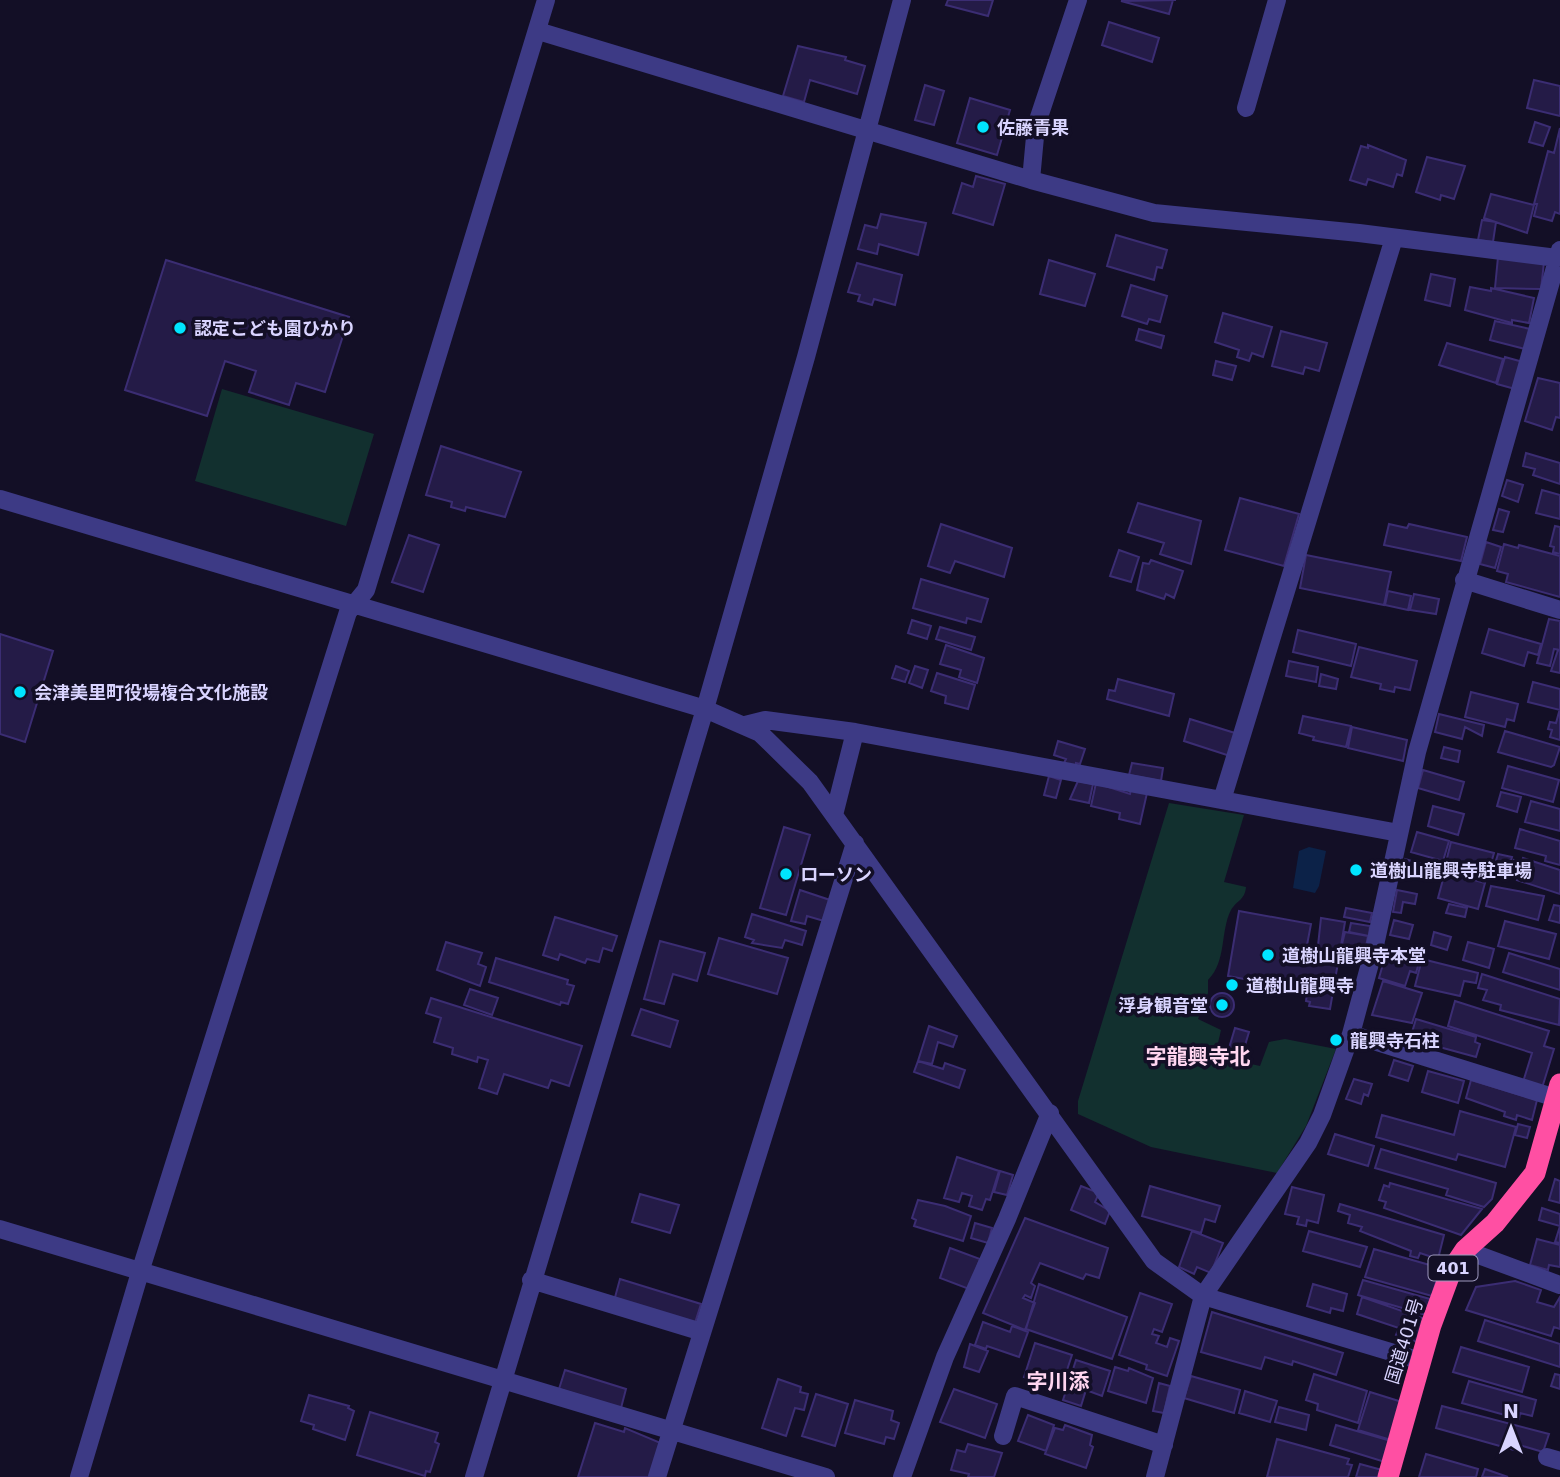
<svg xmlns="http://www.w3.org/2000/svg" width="1560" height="1477" font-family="'DejaVu Sans','Noto Sans JP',sans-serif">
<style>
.green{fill:#12302f}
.water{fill:#0c2248}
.building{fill:#241b47;stroke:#3b2d73;stroke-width:2}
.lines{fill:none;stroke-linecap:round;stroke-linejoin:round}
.street{stroke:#3d3a85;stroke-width:18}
.highway{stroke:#ff4fa3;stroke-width:21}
.poi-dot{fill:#00e5ff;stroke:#130f26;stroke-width:2.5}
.labels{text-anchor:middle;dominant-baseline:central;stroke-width:7;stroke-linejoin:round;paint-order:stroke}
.shield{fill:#130f26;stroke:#9e99be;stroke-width:2}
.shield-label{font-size:16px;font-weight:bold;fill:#d9d4ff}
.poi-label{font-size:18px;font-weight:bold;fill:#d9d4ff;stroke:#130f26;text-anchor:start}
.street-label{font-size:18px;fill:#d9d4ff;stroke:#130f26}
.quarter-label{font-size:21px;font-weight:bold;fill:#ffd6f0;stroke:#130f26}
</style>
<rect width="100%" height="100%" fill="#130f26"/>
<path class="green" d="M222 389 374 434 346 526 195 481Z
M1169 803 1244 815 1224 882 1246 887C1245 900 1237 900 1231 910 1220 931 1227 961 1208 980V993L1198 1019 1221 1030 1215 1056 1260 1066 1269 1042 1285 1039 1336 1049 1306 1126 1277 1173 1151 1147 1078 1114V1101Z"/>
<path class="water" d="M1309 847 1326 851 1319 886 1315 893 1293 888 1299 851Z"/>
<path class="building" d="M948 0H993L988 16 946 5Z
M1173 0 1169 14 1121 1 1176 0Z
M1109 22 1159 38 1152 62 1102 45Z
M798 46 846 57 845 60 865 66 857 94 810 80 804 102 783 96Z
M1534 80 1560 86V116L1527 108Z
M925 85 944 91 934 125 915 120Z
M970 98 1010 110 997 155 957 143Z
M1535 122 1550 127 1543 146 1529 142Z
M1560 128V214L1555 212 1552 221 1534 216 1537 204H1534L1548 151 1554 153Z
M1368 145 1406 160 1402 176 1397 174 1393 187 1368 179 1366 185 1350 180 1361 146 1368 148Z
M1427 157 1465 166 1454 199 1441 195 1440 200 1416 192Z
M976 176 1005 184 993 225 953 213 962 183 973 187Z
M1491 194 1534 205 1527 233 1484 218Z
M881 214 926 223 918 255 879 244 877 254 858 249 865 225 877 228Z
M1482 220 1496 222 1493 242 1478 240Z
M1116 235 1167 250 1162 268 1157 267 1154 280 1107 266Z
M1498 257 1544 262 1541 289 1495 288Z
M166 260 349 317 325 392 296 383 289 405 249 392 256 371 225 361 207 416 125 390Z
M1049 260 1095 274 1085 306 1040 294Z
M857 263 902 275 895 305 874 299 872 305 858 301 860 295 848 292Z
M1431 274 1455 279 1450 306 1425 300Z
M1131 285 1167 296 1160 322 1149 319 1147 324 1122 316Z
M1470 287 1491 291V288L1534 298 1529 323 1512 320V323L1465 310Z
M1223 313 1272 327 1263 357 1252 353 1249 361 1237 357 1239 350 1215 342Z
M1495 321 1530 329 1525 349 1490 340Z
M1139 329 1164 336 1161 348 1136 340Z
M1281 331 1327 343 1319 371 1305 367 1303 374 1272 366Z
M1447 343 1503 359 1496 383 1439 365Z
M1505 357 1523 362 1515 389 1497 384Z
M1216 361 1236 366 1232 380 1213 375Z
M1538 378 1560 383V418L1556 417 1552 430 1525 421Z
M441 446 521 472 505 517 466 507 465 511 451 507 452 502 426 495Z
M1526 453 1560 463V484L1533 475 1535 469 1523 466Z
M1507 480 1523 485 1518 502 1502 496Z
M1542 490 1560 495V519L1536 513Z
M1240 498 1299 514 1284 566 1225 550Z
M1138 503 1201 521 1191 564 1160 554 1164 543 1128 532Z
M1499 509 1509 512 1503 532 1493 530Z
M941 524 1012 548 1004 577 955 561 950 573 928 566Z
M1389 524 1407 528 1409 524 1467 537 1461 561 1384 545Z
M1555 526 1560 527V554L1553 552 1554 547 1550 546Z
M409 535 439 545 423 592 392 582Z
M1486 542 1501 547 1495 568 1480 564Z
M1504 544 1518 548 1519 545 1560 556V597L1506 582 1508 574 1497 571Z
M1119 550 1139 557 1131 582 1110 576Z
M1306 555 1391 572 1384 605 1300 588Z
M1151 560 1183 571 1174 598 1166 594 1164 599 1137 590 1143 563 1149 564Z
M921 579 988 599 981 622 967 618 966 623 913 608Z
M1388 591 1411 596 1408 610 1385 605Z
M1414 594 1439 599 1436 614 1410 610Z
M1549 619 1560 621V650L1554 649 1550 666 1537 663Z
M912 620 931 626 927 639 908 633Z
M940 627 975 637 971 650 936 639Z
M1489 629 1541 644 1538 655 1528 652 1524 666 1482 653Z
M1298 630 1356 644 1351 666 1293 652Z
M0 634 53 651 25 742 0 734Z
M946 645 984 658 977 683 959 677 961 670 940 664Z
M1359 647 1417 661 1410 690 1395 687 1394 692 1380 689 1381 684 1351 677Z
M1558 650 1560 651V673L1551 671Z
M1289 661 1318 667 1316 682 1286 676Z
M896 666 909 671 905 682 892 678Z
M915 666 928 670 922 688 909 683Z
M937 673 975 685 968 709 945 703 946 696 931 691Z
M1321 674 1338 679 1336 689 1319 686Z
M1118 679 1174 694 1169 716 1107 699 1109 690 1115 691Z
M1533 682 1560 689V710L1528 702Z
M1471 692 1518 704 1514 721 1507 719 1505 727 1465 717Z
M1559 712H1560V740L1550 737 1552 730 1548 729 1550 722 1556 723Z
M1439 714 1484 725 1482 736 1465 727 1462 739 1435 732Z
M1303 716 1351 726 1346 747 1313 740 1314 737 1299 733Z
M1190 719 1238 734 1230 756 1184 741Z
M1352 727 1407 740 1403 761 1348 748Z
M1505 731 1560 747 1554 765 1551 767 1498 752Z
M1058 741 1085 749 1080 764 1076 763V767L1064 763 1066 759 1054 755Z
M1444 747 1460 751 1458 762 1441 758Z
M1132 763 1163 768 1161 781 1129 775Z
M1508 766 1559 780 1553 802 1502 788Z
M1423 770 1464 782 1459 800 1418 788Z
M1049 776 1061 780 1056 798 1044 795Z
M1078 781 1093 784 1089 803 1070 799Z
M1096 783 1130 794 1131 789 1147 793 1140 824 1119 819 1120 813 1091 806Z
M1501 792 1521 797 1517 812 1497 806Z
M1531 801 1560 809V831L1525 822Z
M1433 806 1464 814 1458 835 1428 826Z
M784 827 810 835 786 915 760 908Z
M1520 829 1560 841V865L1545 861 1546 856 1515 848Z
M1417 832 1449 841 1443 861 1411 852Z
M1451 842 1494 853 1489 870 1469 865 1467 872 1445 866Z
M1498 854 1512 857 1509 867 1495 864Z
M1523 858 1560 870V894L1517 880 1521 869 1513 866 1514 860 1522 862Z
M1405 859 1432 867 1430 877 1402 870Z
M1445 872 1485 883 1478 909 1438 898Z
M1491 886 1544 896 1538 920 1486 906Z
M800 890 830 900 824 921 807 916 805 924 791 921Z
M1397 890 1417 894 1415 904 1403 902 1401 913 1393 912Z
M1449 904 1467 908 1465 917 1446 913Z
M1554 905 1560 906V923L1549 920Z
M1346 908 1372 913 1370 922 1344 917Z
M1239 911 1311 924 1304 961 1316 964 1321 918 1345 922 1330 1009 1309 1006 1310 1002 1306 1001 1309 980 1300 979 1298 989 1228 976Z
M752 914 806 931 802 945 785 940 782 948 752 943 754 940 745 937Z
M555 917 617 936 612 951 603 948 599 962 587 959 585 963 560 954 558 960 543 955Z
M1394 920 1413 925 1409 939 1390 935Z
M1505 921 1556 934 1549 959 1498 946Z
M1351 923 1370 926 1369 936 1349 932Z
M1345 932 1368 936 1365 952 1341 948Z
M1434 932 1451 937 1447 950 1431 945Z
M719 938 788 958 777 994 708 974Z
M660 941 705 953 697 981 673 974 664 1004 644 999Z
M446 942 482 953 478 964 486 967 480 986 437 970Z
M1468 942 1494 949 1489 968 1463 960Z
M1387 950 1420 959 1416 973 1410 971 1405 986 1379 978Z
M1509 953 1560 969V990L1503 972Z
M496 958 568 980 567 984 574 986 568 1004 561 1002 560 1005 489 982Z
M1422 959 1478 973 1476 983 1464 981 1460 996 1415 986Z
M1482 974 1560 999 1559 1025 1500 1010 1501 1005 1483 1000 1487 990 1478 988Z
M1383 981 1422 993 1412 1023 1372 1015Z
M470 989 498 998 492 1015 464 1005Z
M1210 1005a12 12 0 1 1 24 0a12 12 0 1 1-24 0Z
M431 998 582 1046 569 1086 551 1080 548 1088 504 1074 497 1094 479 1088 488 1060 478 1057 477 1062 452 1054 453 1048 434 1042 441 1018 426 1013Z
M1455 1001 1549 1031 1544 1046 1554 1049 1542 1088 1523 1082 1532 1053 1448 1026Z
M641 1009 678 1021 670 1047 632 1035Z
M1416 1019 1476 1037 1475 1042 1480 1044 1476 1057 1410 1039Z
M929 1026 957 1036 953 1047 938 1042 932 1064 918 1061Z
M1235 1028 1249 1032 1243 1052 1229 1048Z
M1394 1060 1413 1066 1408 1081 1389 1075Z
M918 1061 943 1069 945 1063 965 1070 959 1088 914 1072Z
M1428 1071 1464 1081 1458 1103 1422 1092Z
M1354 1079 1372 1084 1368 1096 1364 1094 1361 1104 1346 1099Z
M1471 1080 1537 1100 1532 1120 1517 1115 1516 1120 1504 1116 1505 1112 1466 1098Z
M1460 1111 1516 1127 1505 1167 1458 1154 1456 1160 1376 1137 1382 1115 1454 1135Z
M1518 1124 1530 1127 1527 1138 1515 1135Z
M1335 1134 1374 1146 1368 1166 1328 1154Z
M1381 1149 1496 1183 1492 1199 1484 1207 1446 1195 1448 1189 1375 1168Z
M957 1157 999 1171 990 1200 986 1199 982 1210 969 1206 972 1196 962 1193 959 1202 944 1198Z
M1000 1171 1013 1175 1007 1195 994 1192Z
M1555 1179 1560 1181V1203L1549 1200Z
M1390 1183 1482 1209 1461 1235 1384 1208 1386 1202 1379 1200 1384 1185 1389 1187Z
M1081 1186 1099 1193 1095 1202 1110 1211 1105 1224 1071 1210Z
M1150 1186 1220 1206 1215 1222 1205 1219 1201 1233 1142 1216Z
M1292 1187 1324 1195 1318 1223 1307 1220 1306 1226 1297 1224 1299 1217 1285 1214Z
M640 1194 679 1205 670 1233 632 1222Z
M918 1200 945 1206 971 1216 963 1241 914 1226 916 1220 912 1218Z
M1340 1204 1444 1235 1438 1259 1420 1253 1418 1258 1410 1256 1411 1251 1360 1231 1362 1227 1348 1223 1350 1215 1338 1211Z
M1542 1208 1560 1214V1243L1555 1242 1560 1226 1539 1220Z
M1025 1218 1108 1248 1099 1278 1086 1274 1083 1279 1040 1263 1031 1283 1035 1286 1031 1298 1025 1295 1023 1298 1035 1303 1025 1330 983 1313Z
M975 1223 992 1228 988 1243 971 1238Z
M1192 1231 1223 1243 1211 1273 1197 1267 1194 1274 1179 1267Z
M1309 1231 1367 1247 1360 1267 1303 1251Z
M1537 1239 1560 1245V1267L1549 1265 1548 1270 1530 1265Z
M950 1248 980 1259 969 1289 940 1278Z
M1374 1249 1440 1268 1432 1296 1365 1277Z
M620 1279 701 1304 694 1326 614 1301Z
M1363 1280 1430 1299 1426 1315 1358 1295Z
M1515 1281 1541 1290 1537 1302 1554 1307 1560 1297V1329L1554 1327 1551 1336 1466 1310 1476 1287Z
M1039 1284 1127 1317 1112 1359 1026 1329Z
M1313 1284 1347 1294 1343 1311 1331 1308 1330 1313 1307 1306Z
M1140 1293 1172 1304 1162 1332 1154 1329 1152 1334 1159 1336 1156 1343 1167 1347 1170 1338 1179 1341 1167 1376 1146 1369 1147 1365 1119 1355Z
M1362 1297 1425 1319 1417 1342 1396 1335 1399 1328 1357 1314Z
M1212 1312 1343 1353 1336 1375 1293 1361 1292 1365 1265 1357 1261 1369 1201 1352Z
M1485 1320 1560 1344V1367L1478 1341Z
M983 1322 1010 1332 1012 1326 1028 1332 1019 1357 987 1346 986 1349 975 1345Z
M1035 1343 1072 1355 1062 1385 1052 1382 1051 1385 1024 1377Z
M970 1344 988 1351 979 1372 964 1367Z
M1461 1347 1529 1367 1522 1392 1453 1372Z
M1076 1360 1110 1371 1102 1396 1086 1390 1081 1406 1063 1400Z
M1115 1367 1128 1371 1129 1368 1153 1378 1146 1403 1108 1391Z
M565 1370 626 1389 621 1408 559 1389Z
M1314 1374 1367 1391 1358 1423 1317 1410 1318 1404 1306 1400Z
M1555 1374 1560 1375V1389L1551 1386Z
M1191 1376 1240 1390 1234 1413 1184 1398Z
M778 1379 801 1387 800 1392 808 1394 804 1410 795 1408 786 1436 762 1428Z
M1469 1381 1536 1400 1532 1416 1520 1413 1519 1419 1462 1403Z
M1159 1383 1170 1386 1164 1413 1153 1411Z
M954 1389 997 1404 985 1438 940 1422Z
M1245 1391 1277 1401 1270 1422 1239 1413Z
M1370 1392 1402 1402 1391 1440 1358 1430Z
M816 1394 848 1404 835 1446 802 1436Z
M309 1395 349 1406 348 1408 354 1411 345 1440 313 1429 314 1425 301 1421Z
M855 1400 893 1411 891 1420 899 1423 894 1439 886 1437 884 1444 845 1433Z
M1442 1406 1549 1434 1543 1452 1516 1444 1514 1450 1436 1428Z
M1279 1407 1309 1415 1306 1430 1275 1422Z
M370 1412 438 1433 435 1442 439 1444 430 1472 426 1471 425 1476 357 1455Z
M1028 1415 1054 1425 1046 1451 1018 1441Z
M595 1423 624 1432 625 1428 663 1444 652 1477H578Z
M1065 1425 1092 1435 1090 1445 1093 1447 1086 1468 1045 1454 1055 1428 1063 1430Z
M1336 1425 1391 1441 1385 1462 1330 1445Z
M1277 1439 1349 1459 1347 1464 1352 1465 1348 1477H1267Z
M968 1444 1002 1453 994 1477H968L969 1474 951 1470 957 1450 965 1452Z
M1426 1454 1478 1469 1476 1477H1419Z
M1360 1464 1382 1470 1380 1477H1356Z
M1485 1469 1508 1477H1482Z"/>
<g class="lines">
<path class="street" d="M538 31 1031 180 1154 213 1359 233 1557 258
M1246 108 1277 0
M1031 180 1036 126 1078 0
M0 499 705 709 760 733 810 782 1154 1261 1203 1296 1421 1361
M1464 580 1560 610
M745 725 765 720 855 732 1399 833
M1222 800 1394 238
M834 815 855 732
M1351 1034 1556 1098
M0 1229 826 1477
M1465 1250 1560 1285
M531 1280 702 1332
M1003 1436 1015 1396 1164 1445
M1547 1457 1560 1461
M79 1477 141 1269 348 612 366 590 546 0
M474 1477 705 709 806 357 902 0
M657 1477 855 843
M902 1477 945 1357 1007 1219 1050 1113
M1155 1477 1203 1296 1308 1143 1322 1115 1351 1034 1375 945 1417 752 1560 250"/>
<path class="highway" d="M1388 1477 1431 1325 1451 1271 1465 1250 1495 1223 1535 1173 1560 1084"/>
</g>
<g class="poi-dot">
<circle cx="983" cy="127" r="7"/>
<circle cx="180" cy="328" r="7"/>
<circle cx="20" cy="692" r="7"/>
<circle cx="1356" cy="870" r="7"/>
<circle cx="786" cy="874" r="7"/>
<circle cx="1268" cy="955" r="7"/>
<circle cx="1232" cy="985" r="7"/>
<circle cx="1222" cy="1005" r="7"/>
<circle cx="1336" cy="1040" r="7"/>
</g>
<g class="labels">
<rect class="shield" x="1428.5" y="1255.5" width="49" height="25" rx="5"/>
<g class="shield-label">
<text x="1453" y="1268">401</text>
</g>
<g class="poi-label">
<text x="997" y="127">佐藤青果</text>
<text x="194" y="328">認定こども園ひかり</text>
<text x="34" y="692">会津美里町役場複合文化施設</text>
<text x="1370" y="870">道樹山龍興寺駐車場</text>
<text x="800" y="874">ローソン</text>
<text x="1282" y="955">道樹山龍興寺本堂</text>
<text x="1246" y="985">道樹山龍興寺</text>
<text x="1208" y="1005" text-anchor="end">浮身観音堂</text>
<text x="1350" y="1040">龍興寺石柱</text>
</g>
<g class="street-label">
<text transform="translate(1404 1341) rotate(-73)">国道401号</text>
</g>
<g class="quarter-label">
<text x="1198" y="1057">字龍興寺北</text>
<text x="1058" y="1382">字川添</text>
</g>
</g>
<g transform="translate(1511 1428)" stroke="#130f26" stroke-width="5" paint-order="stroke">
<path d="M0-5L12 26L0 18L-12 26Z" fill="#d9d4ff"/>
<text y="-10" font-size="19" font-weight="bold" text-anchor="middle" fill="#d9d4ff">N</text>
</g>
</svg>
